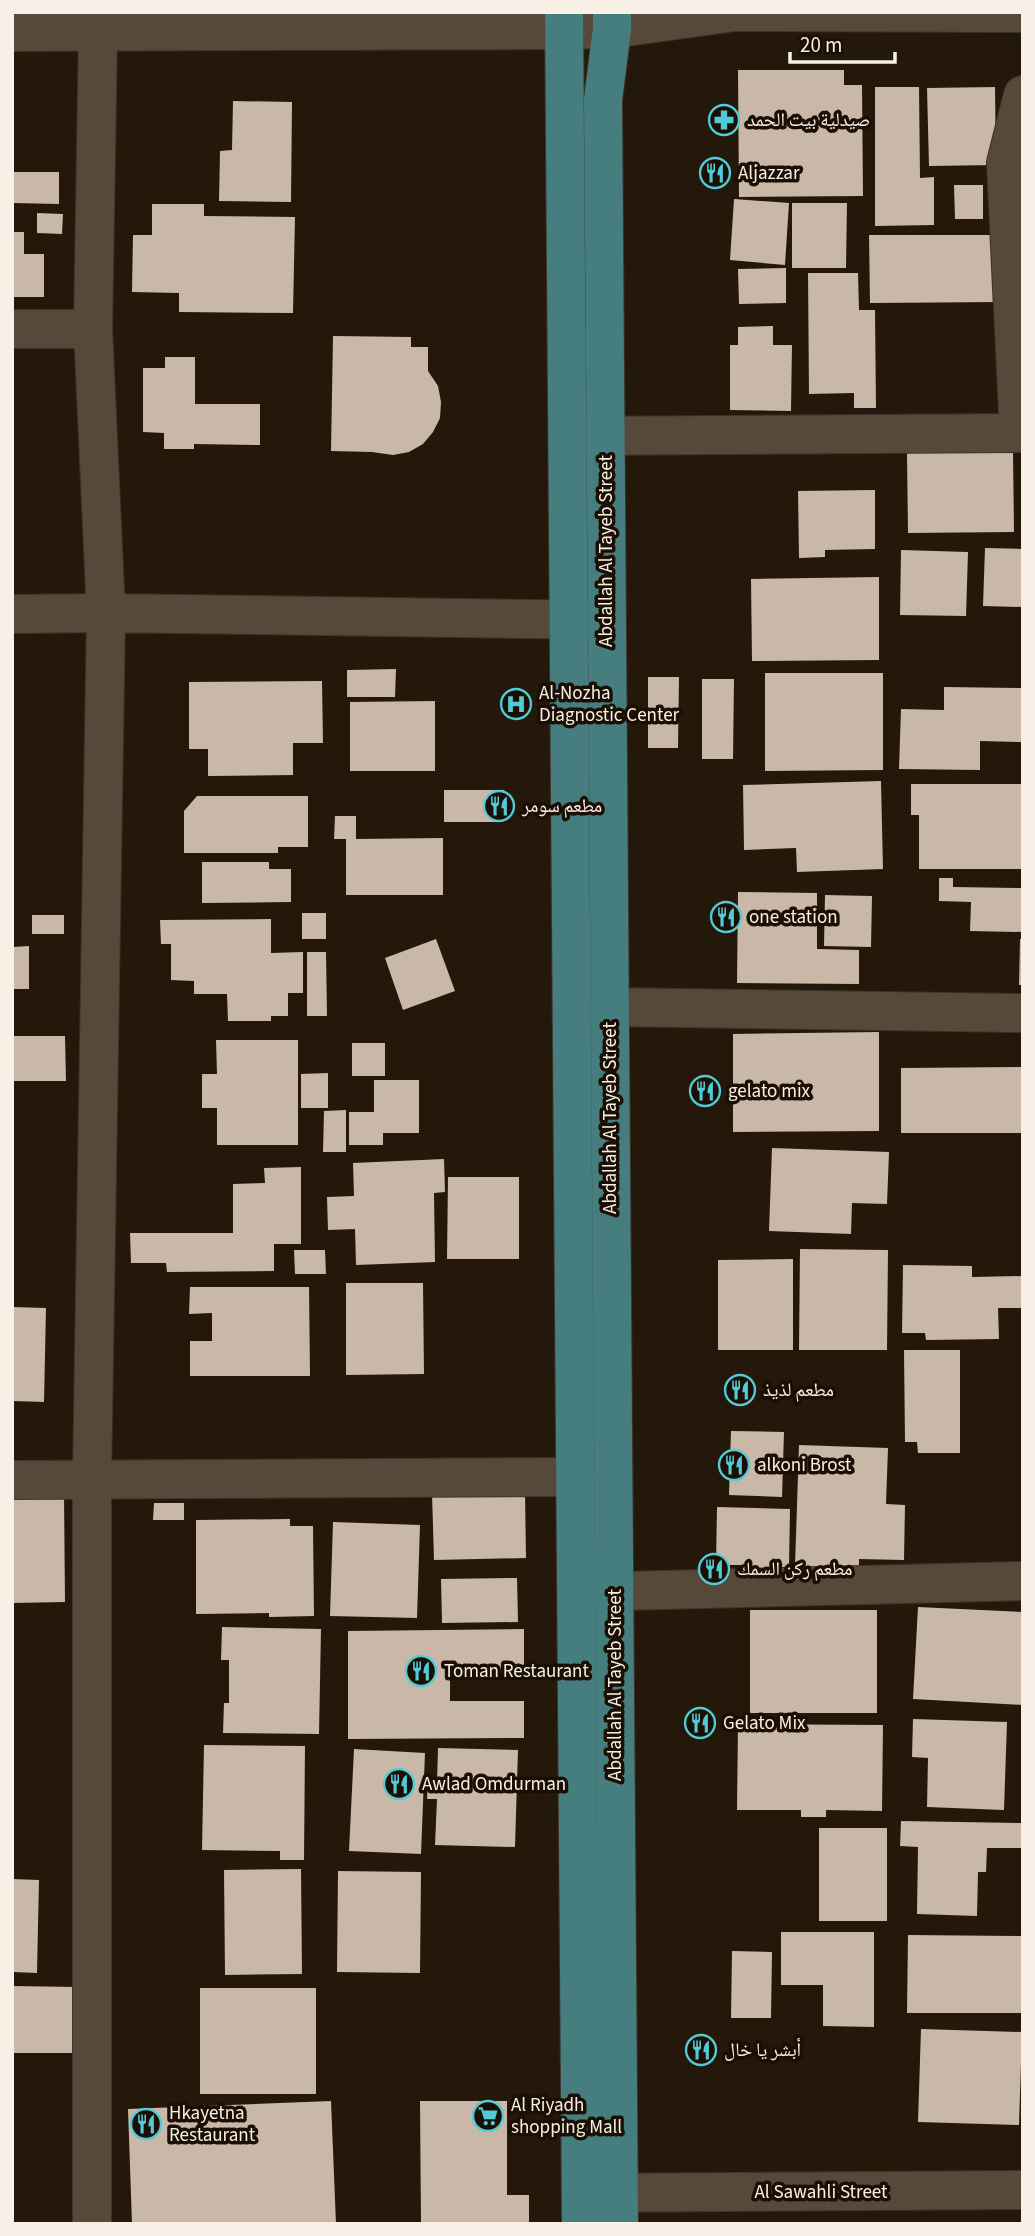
<svg xmlns="http://www.w3.org/2000/svg" width="1035" height="2236" font-family="'Source Sans 3','Noto Naskh Arabic',sans-serif">
<style>
.building{fill:#c9b8a7}
.lines{fill:none;stroke-linecap:round;stroke-linejoin:round}
.minor-casing{stroke:#3c332e;stroke-width:40}
.major-casing{stroke:#3c332e;stroke-width:40}
.minor{stroke:#57493a;stroke-width:38}
.major{stroke:#467d7e;stroke-width:38}
.labels{text-anchor:middle;dominant-baseline:central;stroke-width:7;stroke-linejoin:round;paint-order:stroke}
.poi-label{font-size:19px;fill:#f8efe6;stroke:#1b0f03;text-anchor:start}
.street-label{font-size:19px;fill:#f8efe6;stroke:#1b0f03}
</style>
<rect width="100%" height="100%" fill="#24180a"/>
<path class="building" d="M738 70H844V85H862L863 196 739 197Z
M875 87H919L920 178 934 177V225L875 226Z
M995 87 996 165 929 166 927 88Z
M233 101 292 102 291 202 219 201 220 151 232 150Z
M12 172H59V204L12 203Z
M954 185H983V219H955Z
M734 199 789 203 785 265 730 260Z
M792 203H847L846 268H792Z
M152 204H204V216L295 217 293 313 179 312V293L132 292 133 235H152Z
M37 213 63 214 62 234 37 233Z
M12 232H24V254H44V297H12Z
M869 235H1001V302L870 303Z
M786 268V303L739 304 738 269Z
M808 273H858L859 310H875L876 408H854V393L809 394Z
M773 326V345H792L791 411 730 410V345H738V327Z
M333 336 411 337V347H428V371L438 386 441 402 440 418 433 432 423 444 409 452 393 455 372 452 331 451Z
M165 357H195V404H260V445L194 444V449H164V433L143 432V368H165Z
M907 453H1013L1014 532 908 533Z
M875 490V549L825 550V557L799 558 798 491Z
M985 548 1023 549V607L983 606Z
M901 550 968 552 966 616 900 615Z
M879 577V660L752 661 751 579Z
M396 669 395 697H347V670Z
M765 673H883V770L765 771Z
M648 677H679L678 748H648Z
M702 679H734L733 759H702Z
M322 681 323 743H293V775L208 776V749H189V682Z
M944 687 1022 688 1021 742 980 741V770L899 769 901 709 944 710Z
M435 701V771H350V702Z
M881 781 883 869 797 872 796 848 744 850 743 785Z
M911 784H1022V869H919V815H911Z
M444 790H504L503 822H444Z
M197 796H308V847H278V853H184V811Z
M335 816H356V839L443 838V895H346V839H334Z
M202 862H269V869H291V902L202 903Z
M939 878H953V887L1023 888V932L970 931 971 902 939 901Z
M738 892 817 893V949L859 950V984L737 983Z
M825 895 872 896 871 947 824 946Z
M302 913H326V939H302Z
M32 915H64V934H32Z
M271 919V953L303 952V993H288V1016H271V1021H228L227 994H194V981L171 980V944H161L160 920Z
M436 939 455 991 403 1010 385 958Z
M1020 939H1023V985H1019Z
M29 946V989H12V947Z
M307 952H326L327 1016H307Z
M879 1032V1131L733 1132V1034Z
M12 1036H65L66 1081H12Z
M216 1040H298V1145H217V1108H202V1074H217Z
M352 1043H385V1076H352Z
M1023 1067V1133H901V1068Z
M328 1073V1108H301V1074Z
M374 1080H419V1133H383V1145H349V1112H374Z
M346 1110V1152H323L324 1111Z
M772 1148 889 1152 887 1204 852 1203 851 1234 769 1231Z
M444 1159 445 1192 434 1193 435 1262 356 1265 355 1229 328 1230 327 1197 354 1196 353 1163Z
M301 1167V1244H274V1271L167 1272 166 1263H131L130 1233H233V1184L265 1183 264 1168Z
M448 1177H519V1259H447Z
M800 1249 888 1250 887 1350H799Z
M294 1250H325L326 1274H295Z
M793 1259V1350H718V1260Z
M903 1265 972 1266V1277L1023 1276V1308H998L999 1339 926 1340 925 1333H902Z
M346 1283H423L424 1374 346 1375Z
M190 1287H309L310 1376H190V1341H212V1313L189 1314Z
M12 1307 46 1308 44 1402 12 1401Z
M904 1350H960V1453H918L917 1442H905Z
M731 1431 784 1432 782 1497 729 1495Z
M799 1445 888 1448 886 1504 905 1505 904 1560 859 1559V1568L795 1566Z
M525 1491 526 1558 434 1560 432 1493Z
M64 1492 65 1602 12 1603V1493Z
M154 1503H184V1520H153Z
M717 1507 790 1509 789 1567H774L773 1572 747 1571V1565H716Z
M290 1519V1526H313L314 1616 269 1617V1613L196 1614V1520Z
M333 1522 420 1525 417 1618 330 1616Z
M517 1578 518 1622 442 1623 441 1579Z
M918 1607 1023 1612V1705L913 1699Z
M750 1610H877V1713H750Z
M222 1627 321 1629 319 1734 223 1733 224 1703H229V1660H221Z
M524 1629V1675H450V1701H524V1738L348 1739V1631Z
M913 1719 1007 1722 1004 1810 927 1807 928 1758 912 1757Z
M738 1724 883 1725 882 1811 826 1810V1817H801V1810H737Z
M204 1745 305 1746 304 1860H280V1851L202 1850Z
M438 1748 518 1750 515 1847 435 1845 437 1799H427L428 1783 437 1784Z
M354 1749 425 1753 421 1854 349 1851Z
M901 1821 1022 1823V1848H987L986 1872H978L977 1916 917 1914 918 1847 900 1846Z
M819 1828H887V1921H819Z
M301 1869 302 1974 225 1975 224 1870Z
M338 1871 421 1872 420 1973 337 1972Z
M12 1879 39 1880 37 1973 12 1972Z
M781 1932H874V2027L823 2026V1985H781Z
M908 1935 1023 1936V2013H907Z
M732 1951 772 1952 771 2018H731Z
M12 1986 77 1987 76 2053H12Z
M200 1988H316V2094H200Z
M921 2029 1022 2032 1019 2125 918 2122Z
M331 2101 336 2224H132L128 2109Z
M420 2101H507V2195H529V2224H421Z"/>
<g class="lines">
<g class="minor-casing">
<path id="minor" d="M12 32 565 30 612 29 734 12 1023 13
M12 329H93
M1019 433 1006 163 1023 95
M573 436 1023 433
M12 614 106 613 602 620
M610 1007 1023 1013
M12 1480 576 1477
M581 1592 1023 1581
M587 2193 1023 2190
M92 2224V1479L106 613 93 329 98 32"/>
</g>
<g class="major-casing">
<path id="major" d="M564 12 581 2224
M612 12V29L603 100 619 2224"/>
</g>
<use href="#minor" class="minor"/>
<use href="#major" class="major"/>
</g>
<defs>
<g id="pharmacy-ring" transform="scale(1.575)"><circle r="9.5" fill="#1b0f03" stroke="#52cbd9" stroke-width="1.5"/><path d="M-2-6h4v4h4v4h-4v4h-4v-4h-4v-4h4Z" fill="#52cbd9"/></g>
<g id="restaurant-ring" transform="scale(1.575)"><circle r="9.5" fill="#1b0f03" stroke="#52cbd9" stroke-width="1.5"/><path d="M-5-6h1v4h1v-4h1v4h1v-4h1v5L-1.5 .5V6h-2V.5L-5-1ZM5-6V6H3V1.5H1.5Q1.5-4 5-6Z" fill="#52cbd9"/></g>
<g id="hospital-ring" transform="scale(1.575)"><circle r="9.5" fill="#1b0f03" stroke="#52cbd9" stroke-width="1.5"/><path d="M-5-5h3v3.5h4V-5h3V5h-3V1.5h-4V5h-3Z" fill="#52cbd9"/></g>
<g id="supermarket-ring" transform="scale(1.575)"><circle r="9.5" fill="#1b0f03" stroke="#52cbd9" stroke-width="1.5"/><path d="M-6-5.5h2.5l.6 2H6L4.5 2H-2.5L-4.4-4H-6ZM-1.5 3.2a1.3 1.3 0 1 0 .1 0ZM3 3.2a1.3 1.3 0 1 0 .1 0Z" fill="#52cbd9"/></g>
</defs>
<g fill-rule="evenodd">
<use href="#pharmacy-ring" x="724" y="120"/>
<use href="#restaurant-ring" x="715" y="173"/>
<use href="#hospital-ring" x="516" y="704"/>
<use href="#restaurant-ring" x="499" y="806"/>
<use href="#restaurant-ring" x="726" y="917"/>
<use href="#restaurant-ring" x="705" y="1091"/>
<use href="#restaurant-ring" x="740" y="1390"/>
<use href="#restaurant-ring" x="734" y="1465"/>
<use href="#restaurant-ring" x="714" y="1569"/>
<use href="#restaurant-ring" x="421" y="1671"/>
<use href="#restaurant-ring" x="700" y="1723"/>
<use href="#restaurant-ring" x="399" y="1784"/>
<use href="#restaurant-ring" x="701" y="2050"/>
<use href="#supermarket-ring" x="488" y="2116"/>
<use href="#restaurant-ring" x="146" y="2124"/>
</g>
<g class="labels">
<g class="poi-label">
<text x="747" y="120">صيدلية بيت الحمد</text>
<text x="738" y="173">Aljazzar</text>
<text x="539" y="693">Al-Nozha<tspan x="539" dy="22">Diagnostic Center</tspan></text>
<text x="522" y="806">مطعم سومر</text>
<text x="749" y="917">one station</text>
<text x="728" y="1091">gelato mix</text>
<text x="763" y="1390">مطعم لذيذ</text>
<text x="757" y="1465">alkoni Brost</text>
<text x="737" y="1569">مطعم ركن السمك</text>
<text x="444" y="1671">Toman Restaurant</text>
<text x="723" y="1723">Gelato Mix</text>
<text x="422" y="1784">Awlad Omdurman</text>
<text x="724" y="2050">أبشر يا خال</text>
<text x="511" y="2105">Al Riyadh<tspan x="511" dy="22">shopping Mall</tspan></text>
<text x="169" y="2113">Hkayetna<tspan x="169" dy="22">Restaurant</tspan></text>
</g>
<g class="street-label">
<text transform="translate(606 551) rotate(-90)">Abdallah Al Tayeb Street</text>
<text transform="translate(610 1118) rotate(-90)">Abdallah Al Tayeb Street</text>
<text transform="translate(615 1685) rotate(-90)">Abdallah Al Tayeb Street</text>
<text x="821" y="2192">Al Sawahli Street</text>
</g>
</g>
<rect width="1035" height="2236" fill="none" stroke="#f8efe6" stroke-width="28"/>
<path d="M790 52v10h105v-10" fill="none" stroke="#f8efe6" stroke-width="3.5"/>
<text x="800" y="52" font-size="21" fill="#f8efe6" stroke="#1b0f03" stroke-width="5" paint-order="stroke">20 m</text>
</svg>
